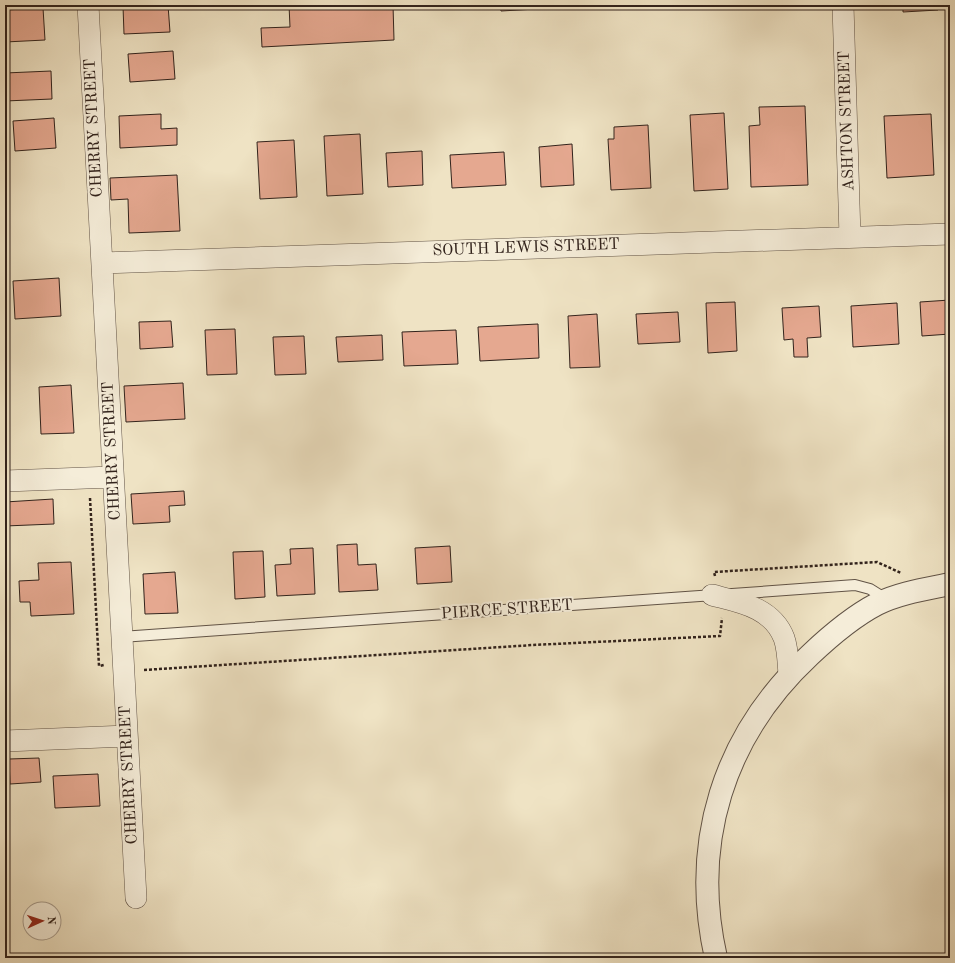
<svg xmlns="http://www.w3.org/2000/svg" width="955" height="963" font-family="'Old Standard TT',serif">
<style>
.building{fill:#e5a890;stroke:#32231c}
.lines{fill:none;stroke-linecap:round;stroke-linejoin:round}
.service-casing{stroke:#615346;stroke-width:12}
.minor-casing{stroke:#615346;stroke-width:22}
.tertiary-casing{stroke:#615346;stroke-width:24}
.path{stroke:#32231c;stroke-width:2.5;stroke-dasharray:3 2;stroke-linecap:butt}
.service{stroke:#f5edd9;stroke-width:10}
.minor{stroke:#f5edd9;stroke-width:21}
.tertiary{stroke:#f5edd9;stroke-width:22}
.labels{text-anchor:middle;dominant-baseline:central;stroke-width:4;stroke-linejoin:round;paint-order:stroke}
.street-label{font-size:16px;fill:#32231c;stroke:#f5edd9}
</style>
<rect width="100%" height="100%" fill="#efe3c4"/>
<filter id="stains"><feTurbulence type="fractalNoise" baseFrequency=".005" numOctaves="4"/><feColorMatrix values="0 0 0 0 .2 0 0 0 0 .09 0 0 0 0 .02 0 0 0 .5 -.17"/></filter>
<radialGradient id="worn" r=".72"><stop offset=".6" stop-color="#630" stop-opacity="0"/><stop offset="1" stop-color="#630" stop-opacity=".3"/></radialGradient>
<path class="building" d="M168 5 170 32 124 34 123 6Z
M289 5H393L394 40 262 47 261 28 290 27Z
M500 5H589V6L501 11Z
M903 5H938V10L903 12Z
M43 8 45 40 5 42V10Z
M173 51 175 79 130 82 128 54Z
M51 71 52 99 5 101V73Z
M805 106 808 185 751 187 749 126 760 125 759 107Z
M724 113 728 189 694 191 690 115Z
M161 114V129L177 128V145L120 148 119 116Z
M931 114 934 175 887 178 884 116Z
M54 118 56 148 15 151 13 121Z
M648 125 651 188 611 190 608 139H614V127Z
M360 134 363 194 327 196 324 136Z
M294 140 297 197 260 199 257 142Z
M572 144 574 185 541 187 539 147Z
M422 151 423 185 388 187 386 153Z
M504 152 506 185 452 188 450 155Z
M177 175 180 231 129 233 128 199 111 200 110 178Z
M59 278 61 316 15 319 13 281Z
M950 300V334L922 336 920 302Z
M735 302 737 351 708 353 706 303Z
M897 303 899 344 853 347 851 306Z
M819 306 821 337 807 338 808 357H794L793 339 784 340 782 308Z
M678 312 680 342 638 344 636 314Z
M597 314 600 367 570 368 568 316Z
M171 321 173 347 140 349 139 322Z
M538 324 539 358 480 361 478 327Z
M235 329 237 374 207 375 205 330Z
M456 330 458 364 404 366 402 332Z
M382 335 383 360 338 362 336 337Z
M304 336 306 374 275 375 273 337Z
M183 383 185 419 126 422 124 386Z
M71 385 74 433 41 434 39 387Z
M184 491 185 505 169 506 170 522 133 524 131 494Z
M53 499 54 524 5 526V502Z
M357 544 358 565 376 564 378 590 339 592 337 545Z
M450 546 452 582 417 584 415 548Z
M313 548 315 594 277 596 275 565 291 564 290 549Z
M263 551 265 597 235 599 233 552Z
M71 562 74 614 31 616 30 602H20L19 581 39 580 38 563Z
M175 572 178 613 145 614 143 574Z
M39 758 41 782 10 784 9 759Z
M98 774 100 806 55 808 53 776Z"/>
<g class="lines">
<g class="service-casing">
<path id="service" d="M732 594 855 585 870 589 886 599
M121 637 714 595"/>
</g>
<g class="minor-casing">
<path id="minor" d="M88 5 136 898
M843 5 850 237
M102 263 950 234
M5 481 113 477
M712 595C739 602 772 607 784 638 788 649 788 663 789 675
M5 741 127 736"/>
</g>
<g class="tertiary-casing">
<path id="tertiary" d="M716 958C690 843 723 736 810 655 830 636 852 617 877 604 899 593 926 589 950 584"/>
</g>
<path class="path" d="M90 498 99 666 104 665
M715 576 714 572 877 562 901 573
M144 670 533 645 720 636 722 618"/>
<use href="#service" class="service"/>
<use href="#minor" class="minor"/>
<use href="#tertiary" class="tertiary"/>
</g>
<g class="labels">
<g class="street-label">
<text transform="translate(847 121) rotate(-92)">ASHTON STREET</text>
<text transform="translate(94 128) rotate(-93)">CHERRY STREET</text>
<text transform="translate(526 248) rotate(-2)">SOUTH LEWIS STREET</text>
<text transform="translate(112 451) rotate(-93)">CHERRY STREET</text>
<text transform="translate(507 610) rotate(-4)">PIERCE STREET</text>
<text transform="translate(129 775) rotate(-93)">CHERRY STREET</text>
</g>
</g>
<rect width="955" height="963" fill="none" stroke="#efe3c4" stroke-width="20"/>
<rect x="6" y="6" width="943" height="951" fill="none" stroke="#32231c" stroke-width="2"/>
<rect x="10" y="10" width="935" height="943" fill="none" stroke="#32231c"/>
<g transform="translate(42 921) rotate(87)"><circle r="19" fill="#f5edd9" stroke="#a79c8d"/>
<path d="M0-3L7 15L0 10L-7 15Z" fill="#8f2418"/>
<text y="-6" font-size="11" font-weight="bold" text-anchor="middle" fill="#32231c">N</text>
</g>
<rect width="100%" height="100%" filter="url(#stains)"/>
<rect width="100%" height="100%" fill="url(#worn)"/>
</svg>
